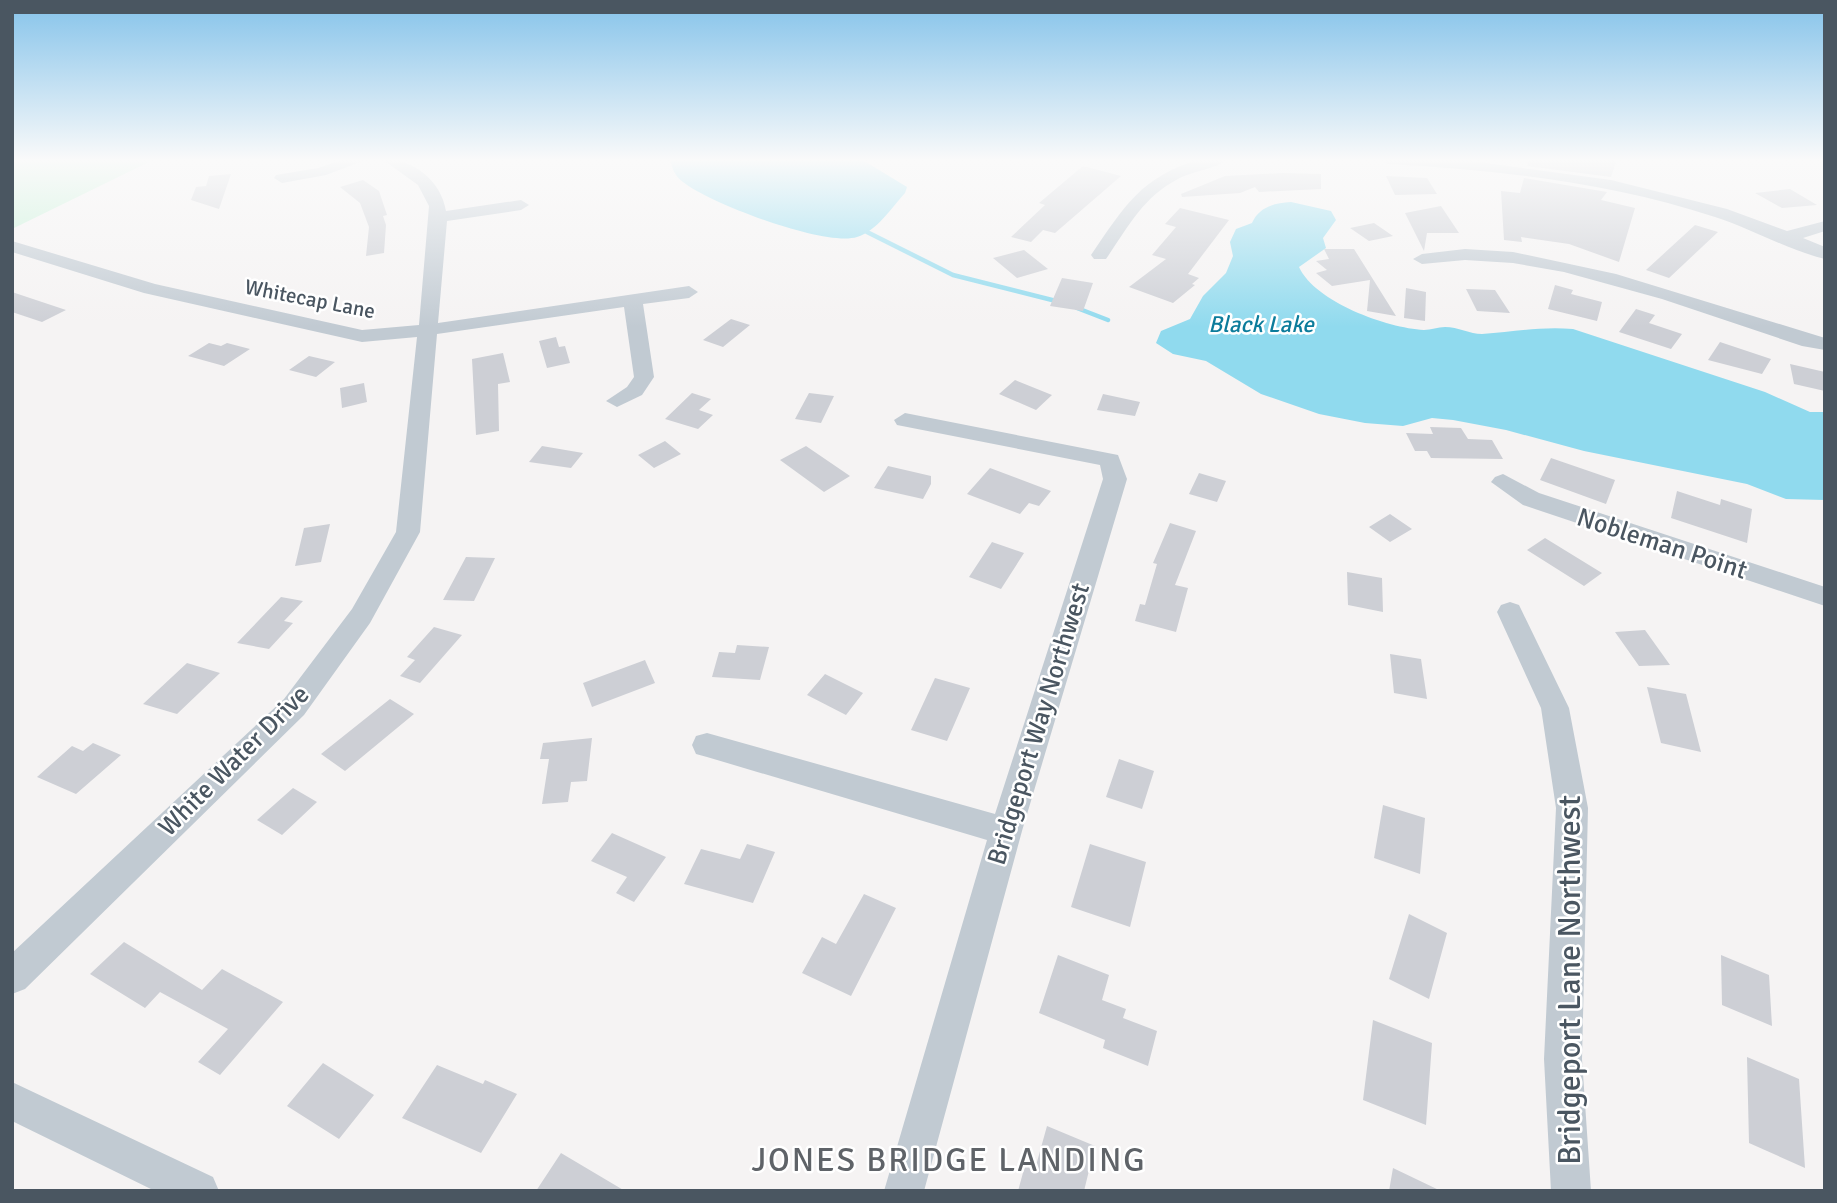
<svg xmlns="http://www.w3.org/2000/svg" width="1837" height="1203" font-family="Signika,sans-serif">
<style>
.green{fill:#c3f1d5}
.water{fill:#90daee}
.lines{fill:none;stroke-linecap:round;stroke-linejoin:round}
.stream{stroke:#90daee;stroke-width:4.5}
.building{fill:#cdcfd5}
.minor{fill:#c1cad2;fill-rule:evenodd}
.labels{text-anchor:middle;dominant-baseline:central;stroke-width:5;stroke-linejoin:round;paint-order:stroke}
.far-street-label{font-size:21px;fill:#4a5661;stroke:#fff}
.far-water-label{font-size:23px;font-style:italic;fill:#0c7c9b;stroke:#fff}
.street-label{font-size:26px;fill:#4a5661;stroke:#fff}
.near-street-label{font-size:32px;fill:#4a5661;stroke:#fff}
.near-neighbourhood-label{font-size:33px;letter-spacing:2px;fill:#5f6368;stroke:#fff}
</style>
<rect width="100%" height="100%" fill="#f5f3f3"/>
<path class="green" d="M12 159H155L12 229Z"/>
<path class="water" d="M670 159H861L907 187 905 193C892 207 877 231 857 237 825 247 711 204 683 182 675 176 672 169 670 159Z
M1291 202 1331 211 1336 220 1323 238 1326 248 1299 267C1315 302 1387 328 1424 330 1431 330 1438 327 1445 327 1458 327 1470 334 1482 334 1514 332 1541 326 1573 329L1765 392 1810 412H1825V500L1786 499 1747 484 1584 451 1506 430 1453 420 1432 418 1403 426 1365 423 1319 414 1261 394 1206 361 1173 354 1156 343 1161 331 1190 319 1203 296 1226 273 1233 256 1230 242 1236 229 1252 223C1259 207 1274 203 1291 202Z"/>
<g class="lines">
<path class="stream" d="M867 232 953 275 1060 302
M1077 308 1108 320"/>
</g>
<path class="building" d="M1529 159H1617L1611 177 1527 166Z
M1083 166 1121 176 1055 233 1043 230 1031 242 1011 237 1045 205 1039 203Z
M1283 173 1321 174V189L1259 192 1255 187 1240 193 1182 197 1181 194 1225 176Z
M231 174 219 209 191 200 196 187 206 186 209 176Z
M1386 176 1427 178 1437 194 1395 195Z
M1524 178 1607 192 1601 200 1635 208 1619 262 1569 244 1521 237 1522 242 1504 240 1501 191 1520 193Z
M363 180 379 191 387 215 383 216 386 225 384 253 366 256 369 227 360 203 340 187Z
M1790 189 1817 205 1782 208 1755 193Z
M1441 206 1459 233H1427L1424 251 1405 213Z
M1180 208 1229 220 1188 274 1199 278 1192 284 1195 285 1173 303 1129 287 1166 259 1152 255 1176 227 1165 224Z
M1374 223 1393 236 1369 241 1350 228Z
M1695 225 1718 232 1669 278 1646 270Z
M1324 249H1354L1396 316 1367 311 1370 280 1332 286 1316 273 1327 270 1316 261 1329 259Z
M1024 250 1048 269 1017 278 993 258Z
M1062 278 1093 283 1083 311 1050 306Z
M1555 285 1573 290 1571 294 1602 302 1597 321 1548 309Z
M1406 288 1426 292 1425 321 1404 318Z
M1466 289 1495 290 1510 313 1477 311Z
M12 292 66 310 42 322 12 312Z
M1636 309 1655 315 1649 323 1682 334 1671 349 1619 332Z
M731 319 750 325 723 347 703 340Z
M556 337 559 347 565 346 570 363 547 368 539 341Z
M1720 342 1771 359 1762 374 1708 360Z
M209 343 221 346 227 343 250 349 224 366 188 356Z
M503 353 510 382 498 384 499 431 476 435 472 359Z
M309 356 335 362 316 377 289 370Z
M1790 364 1825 372V391L1794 384Z
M1015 380 1052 395 1036 410 999 394Z
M364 383 367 402 342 408 340 388Z
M692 393 711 399 699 410 713 415 698 429 665 419Z
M809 393 834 396 821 423 795 419Z
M1103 394 1140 402 1135 416 1097 410Z
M1430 427 1461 428 1468 439 1492 440 1503 459 1431 458 1427 451H1415L1406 433 1433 434Z
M665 441 681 454 654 468 638 455Z
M542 446 583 453 571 468 529 462Z
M806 446 850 476 824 492 780 460Z
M1551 458 1615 480 1606 504 1540 480Z
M888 466 931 476V484L923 499 874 488Z
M990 468 1051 491 1039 506 1029 503 1020 514 967 494Z
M1199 473 1226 481 1217 502 1189 494Z
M1677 491 1720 505 1721 499 1752 509 1747 543 1671 518Z
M1390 514 1412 529 1390 542 1369 527Z
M1170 523 1196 531 1175 585 1188 588 1176 632 1135 621 1140 604 1145 605 1157 564 1153 563Z
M330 524 321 562 295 566 304 528Z
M1545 538 1602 573 1584 586 1527 550Z
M992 542 1024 553 1001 589 969 577Z
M466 557 495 558 474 601 443 600Z
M1347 572 1382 578 1383 612 1348 605Z
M281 597 303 601 284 621 293 623 269 649 237 643Z
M434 627 462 635 420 683 400 676 415 660 407 657Z
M1645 630 1670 665 1639 666 1615 632Z
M737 645 769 647 760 680 712 677 719 652 735 653Z
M1390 654 1421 659 1427 699 1394 693Z
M645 660 655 683 592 707 583 683Z
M187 663 220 673 177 714 143 704Z
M825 674 863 693 846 715 807 695Z
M935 678 970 688 947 741 911 730Z
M1647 687 1686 694 1701 752 1661 743Z
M390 699 414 714 345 771 321 754Z
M592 738 587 781 571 782 568 802 542 804 549 759H540L543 743Z
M93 743 121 755 76 794 37 777 72 746 83 751Z
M1119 759 1154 771 1142 809 1106 797Z
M293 788 317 802 282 835 257 820Z
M1383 805 1425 818 1420 874 1374 858Z
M612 833 666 857 634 902 616 893 627 877 591 861Z
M747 844 775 852 753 903 684 884 701 849 740 859Z
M1090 844 1146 862 1130 927 1071 907Z
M864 894 896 908 851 996 802 973 822 937 836 944Z
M1409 914 1447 933 1429 999 1389 979Z
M124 942 202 990 222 969 283 1002 220 1075 198 1062 228 1029 160 992 145 1008 90 974Z
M1058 955 1109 975 1102 1000 1126 1009 1123 1018 1157 1031 1148 1066 1103 1048 1105 1040 1039 1013Z
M1721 955 1769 975 1772 1026 1722 1005Z
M1373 1020 1432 1043 1426 1125 1363 1100Z
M1747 1057 1799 1079 1805 1168 1749 1143Z
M323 1063 374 1095 339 1139 287 1106Z
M437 1065 483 1084 485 1080 517 1094 481 1153 402 1118Z
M1047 1126 1095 1146 1084 1191H1018L1027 1158 1037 1162Z
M561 1153 625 1191H536Z
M1393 1168 1441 1191H1389Z"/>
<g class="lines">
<path class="minor" d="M345 159H368L326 175 282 183 274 178 276 175 318 168Z
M382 159C412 158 441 180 446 211L521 200 529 205 521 210 447 221 438 323 689 286 698 292 689 298 643 304 654 377 642 395 617 407 606 401 627 387 634 377 624 307 437 334 420 532 370 623 304 715 25 989 12 994V953L284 699 352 609 396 532 417 337 362 342 144 293 12 252V241L155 284 362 330 419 325 429 206 418 185Z
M1201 159H1228C1217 169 1192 171 1178 179 1143 197 1128 227 1106 259H1094L1091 255C1124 207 1141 176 1201 159Z
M1380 159H1457L1611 180 1727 209 1787 231 1825 221V231L1803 238 1825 247V259C1788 250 1752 229 1715 217 1609 182 1498 170 1388 164Z
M1465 249 1513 252 1616 274 1825 338V350L1802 346 1662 299 1564 272 1513 263 1465 260 1422 264 1413 259 1422 254Z
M905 413 1118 455 1127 479 1022 831 924 1191H884L987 840 707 757 696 754 692 745 696 736 707 733 995 814 1103 479 1100 465 897 425 894 420Z
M1503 474 1539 493 1825 587V606L1523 505 1491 482 1495 477Z
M1510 602 1519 605 1569 708 1588 808 1582 1059 1591 1191H1551L1544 1059 1556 808 1541 708 1497 612 1501 605Z
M12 1082 213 1177 219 1191H155L12 1121Z"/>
</g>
<linearGradient id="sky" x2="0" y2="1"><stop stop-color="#85c3ea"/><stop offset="0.49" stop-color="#fafafa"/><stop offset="1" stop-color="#fafafa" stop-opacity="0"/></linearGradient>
<rect width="1837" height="327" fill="url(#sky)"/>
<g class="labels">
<g class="far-street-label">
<text transform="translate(310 299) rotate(11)">Whitecap Lane</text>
</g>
<g class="far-water-label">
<text x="1261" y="324">Black Lake</text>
</g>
<g class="street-label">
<text transform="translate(1662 544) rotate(18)">Nobleman Point</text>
<text transform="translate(1039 724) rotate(-73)">Bridgeport Way Northwest</text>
<text transform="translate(234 761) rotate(-45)">White Water Drive</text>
</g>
<g class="near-street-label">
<text transform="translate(1569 980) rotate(-90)">Bridgeport Lane Northwest</text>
</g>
<g class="near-neighbourhood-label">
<text x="949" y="1160">JONES BRIDGE LANDING</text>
</g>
</g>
<rect width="1837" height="1203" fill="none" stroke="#4a5661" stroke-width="28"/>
</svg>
